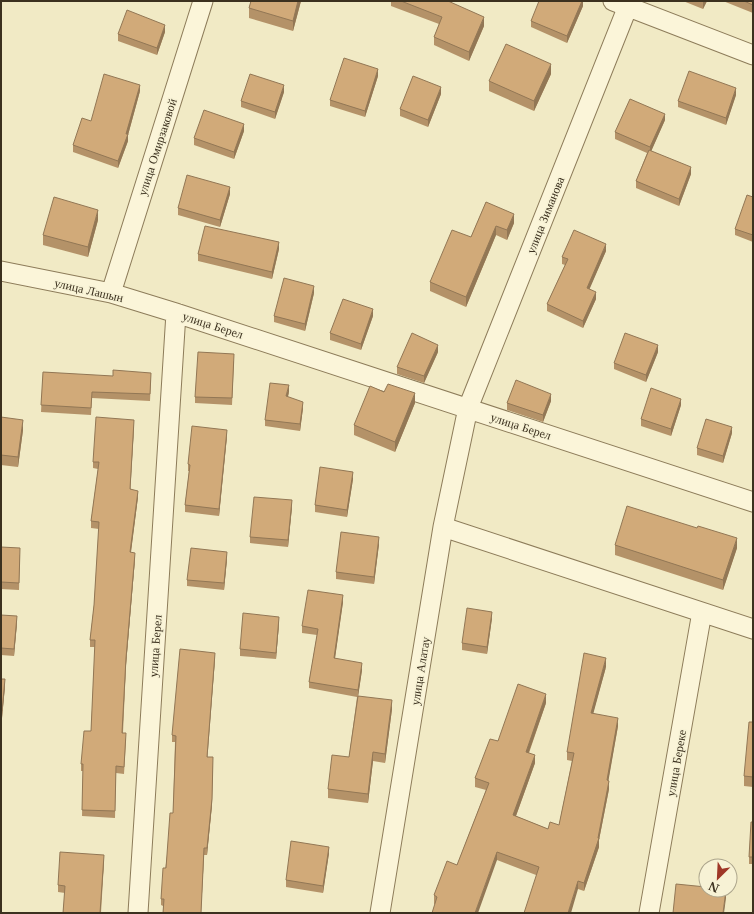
<svg xmlns="http://www.w3.org/2000/svg" width="754" height="914" font-family="'Libre Baskerville',serif">
<style>
.lines{fill:none;stroke-linecap:round;stroke-linejoin:round}
.street-casing{stroke:#8d7c5a;stroke-width:21}
.street{stroke:#fbf5d9;stroke-width:19}
.wall{fill:#b49268}
.shaded-wall{fill:#927755}
.building{fill:#d1aa79;stroke:#927755}
.labels{text-anchor:middle;dominant-baseline:central;stroke-width:3;stroke-linejoin:round;paint-order:stroke}
.street-label{font-size:12px;fill:#3c311f;stroke:#f7f2d5}
</style>
<rect width="100%" height="100%" fill="#f1eac5"/>
<g class="lines">
<g class="street-casing">
<path id="street" d="M613 1 753 55
M1 271 111 293 176 313 753 502
M111 293 203 1
M443 527 753 629
M138 913 176 313
M380 913 443 527 468 408 630 1
M649 913 702 612"/>
</g>
<use href="#street" class="street"/>
</g>
<path class="wall" d="M251 1H301L293 31 249 18V8Z
M391 1H448L484 26 469 61 434 45V37L439 24 391 6Z
M583 1V6L567 43 531 27V21Z
M683 1H707L703 9Z
M723 1H753V13Z
M165 32 157 55 118 41V34Z
M551 74 534 111 489 91V81Z
M378 76 365 117 330 106V100Z
M140 91 128 135V141L118 168 73 152V145L91 121Z
M284 92 275 119 241 107V101Z
M441 94 428 127 400 116V109Z
M736 95 726 125 678 107V101Z
M665 120 651 151 691 174 679 206 636 188V181L647 153 615 139V132Z
M244 131 234 159 194 145V138Z
M230 194 220 227 178 215V208Z
M753 197V242L735 235V229Z
M486 202 514 223 507 240 496 235 466 307 430 291V282L471 237Z
M98 220 88 257 43 245V235Z
M279 249 272 279 198 261V254Z
M606 251 589 289 596 299 583 328 547 311V304L565 265 562 264V257Z
M314 293 305 331 274 322V316Z
M373 316 361 350 330 340V333Z
M438 352 424 383 397 374V367Z
M658 352 646 382 614 369V363Z
M234 361 232 405 195 403V397Z
M43 372 151 380 150 401 92 398 91 415 41 412Z
M289 392 288 397 303 408 300 431 265 426V420Z
M384 392 415 403 395 452 354 435V425Z
M551 401 543 422 507 410V403Z
M681 405 671 436 641 426V419Z
M1 417 23 430 18 467 1 465Z
M134 427 130 489 138 497 131 552 135 559 126 665 123 733 126 740 124 774 116 773 115 818 82 816 83 771H81V764L91 731 95 647H90V640L94 605 99 529 91 528V521L98 469 93 468V462Z
M732 433 723 463 697 455V448Z
M227 436 219 516 185 512V505L189 471H188V464Z
M353 479 347 517 315 512V505Z
M292 507 288 547 250 543V537Z
M379 544 374 584 336 579V572Z
M615 545 737 548 723 590 615 555Z
M1 547 20 555 19 590 1 589Z
M227 559 224 590 187 586V580Z
M343 602 335 658 362 670 358 696 392 709 385 763 373 761 368 803 328 798V789L349 757 357 697 309 688V682L317 635 302 633V626Z
M1 615 17 623 14 656 1 655Z
M492 618 487 654 462 650V643Z
M279 624 276 659 240 656V649Z
M215 659 207 757 212 805 207 855H204L201 913H163V906L161 905V899L173 813 175 742H172V735Z
M606 667 593 713 618 726 608 781 609 789 599 840V847L584 891 536 875 497 860 435 904H434V895L457 865 486 790 475 787V778L498 741 546 703 529 753 535 763 516 816 548 829 559 825 572 761 567 760V752Z
M1 679 5 686 2 718H1Z
M753 722V787L744 786V776Z
M753 822V864H749V857Z
M329 853 323 893 286 887V880Z
M104 862 101 913H63L65 893 58 892V885Z"/>
<path class="shaded-wall" d="M298 1H301L293 31V21Z
M582 1H583V6L567 43V36Z
M703 1H707L703 9Z
M484 17V26L469 61V52Z
M165 25V32L157 55V48Z
M551 64V74L534 111V101Z
M378 69V76L365 117V111Z
M140 85V91L128 135V141L118 168V161Z
M284 85V92L275 119V112Z
M441 87V94L428 127V120Z
M736 88V95L726 125V118Z
M665 114V120L650 154V147Z
M244 124V131L234 159V152Z
M691 167V174L679 206V199Z
M230 187V194L220 227V220Z
M98 210V220L88 257V247Z
M514 214V223L507 240V230Z
M496 226V235L466 307V297Z
M279 242V249L272 279V272Z
M606 244V251L587 295V288Z
M314 286V293L305 331V324Z
M596 292V299L583 328V321Z
M373 309V316L361 350V344Z
M438 345V352L424 383V376Z
M658 345V352L646 382V375Z
M289 385V392L286 403V396Z
M415 393V403L395 452V442Z
M551 394V401L543 422V415Z
M681 399V405L671 436V429Z
M303 402V408L300 431V424Z
M23 420V430L18 467V457Z
M134 420V427L130 496V489Z
M732 427V433L723 463V456Z
M227 430V436L219 516V509Z
M353 472V479L347 517V510Z
M138 491V497L130 559V552Z
M292 500V507L288 547V540Z
M379 537V544L374 584V577Z
M737 538V548L723 590V580Z
M227 552V559L224 590V583Z
M135 553V559L126 665 122 740 126 658Z
M343 595V602L334 665V658Z
M492 612V618L487 654V647Z
M17 616V623L14 656V649Z
M279 617V624L276 659V653Z
M215 653V659L207 763V757Z
M606 658V667L591 722V713Z
M362 663V670L358 697V690Z
M5 679V686L2 718V711Z
M546 694V703L526 760V752Z
M392 700V709L385 763V754Z
M618 718V726L607 789V780Z
M373 752V761L368 803V794Z
M535 755V763L513 824V815Z
M213 757 212 805 207 855V848Z
M609 781V789L599 840V847L584 891V883L598 838Z
M329 847V853L323 893V886Z
M204 848V855L201 913Z
M497 852V860L478 913H475Z
M104 855V862L100 913Z
M578 881V889L571 913H568Z
M726 890V898L724 913H723Z"/>
<path class="building" d="M251 1H298L293 21 249 8Z
M401 1H448L484 17 469 52 434 37 442 17Z
M539 1H582L567 36 531 21Z
M744 1H753V5Z
M127 10 165 25 157 48 118 34Z
M506 44 551 64 534 101 489 81Z
M344 58 378 69 365 111 330 100Z
M689 71 736 88 726 118 678 101Z
M104 74 140 85 126 134H128L118 161 73 145 82 118 91 121Z
M250 74 284 85 275 112 241 101Z
M413 76 441 87 428 120 400 109Z
M630 99 665 114 650 147 615 132Z
M204 110 244 124 234 152 194 138Z
M649 150 691 167 679 199 636 181Z
M187 175 230 187 220 220 178 208Z
M747 195 753 197V235L735 229Z
M54 197 98 210 88 247 43 235Z
M486 202 514 214 507 230 496 226 466 297 430 282 452 230 471 237Z
M205 226 279 242 272 272 198 254Z
M574 230 606 244 587 288 596 292 583 321 547 304 568 259 562 257Z
M284 278 314 286 305 324 274 316Z
M343 299 373 309 361 344 330 333Z
M412 333 438 345 424 376 397 367Z
M625 333 658 345 646 375 614 363Z
M198 352 234 354 232 398 195 397Z
M113 370 151 373 150 394 92 392 91 408 41 405 43 372 113 376Z
M516 380 551 394 543 415 507 403Z
M270 383 289 385 286 396 303 402 300 424 265 420Z
M388 384 415 393 395 442 354 425 370 386 384 392Z
M651 388 681 399 671 429 641 419Z
M1 417 23 420 18 457 1 455Z
M96 417 134 420 130 489 138 491 130 552 135 553 126 658 122 733H126L124 767 116 766 115 811 82 810 83 764H81L84 731H91L95 640H90L94 605 99 522 91 521 99 462H93Z
M706 419 732 427 723 456 697 448Z
M192 426 227 430 219 509 185 505 190 465 188 464Z
M320 467 353 472 347 510 315 505Z
M254 497 292 500 288 540 250 537Z
M627 506 697 528 698 526 737 538 723 580 615 545Z
M341 532 379 537 374 577 336 572Z
M1 547 20 548 19 583 1 582Z
M191 548 227 552 224 583 187 580Z
M308 590 343 595 334 658 362 663 358 690 309 682 318 629 302 626Z
M467 608 492 612 487 647 462 643Z
M243 613 279 617 276 653 240 649Z
M1 615 17 616 14 649 1 648Z
M180 649 215 653 207 757H213L212 799 207 848H204L201 913H163L164 899H161L163 868H166L170 813H173L176 736 172 735Z
M584 653 606 658 591 713 618 718 607 780 609 781 598 838H599L584 883 578 881 568 913H524L539 867 497 852 475 913H432L437 897 434 895 447 861 457 865 489 783 475 778 490 739 498 741 518 684 546 694 526 752 535 755 513 815 548 829 550 822 559 825 574 753 567 752Z
M1 679H5L2 711H1Z
M358 696 392 700 385 754 373 752 368 794 328 789 332 755 349 757Z
M749 722H753V777L744 776Z
M751 822H753V857H749Z
M291 841 329 847 323 886 286 880Z
M60 852 104 855 100 913H63L65 886 58 885Z
M676 884 706 887V890H726L723 913H673Z"/>
<g class="labels">
<g class="street-label">
<text transform="translate(157 147) rotate(-72)">улица Омирзаковой</text>
<text transform="translate(545 215) rotate(-68)">улица Зиманова</text>
<text transform="translate(89 290) rotate(13)">улица Лашын</text>
<text transform="translate(213 325) rotate(18)">улица Берел</text>
<text transform="translate(521 426) rotate(18)">улица Берел</text>
<text transform="translate(155 646) rotate(-86)">улица Берел</text>
<text transform="translate(420 671) rotate(-81)">улица Алатау</text>
<text transform="translate(676 763) rotate(-80)">улица Береке</text>
</g>
</g>
<rect width="754" height="914" fill="none" stroke="#3c311f" stroke-width="4"/>
<g transform="translate(718 878) rotate(204)"><circle r="19" fill="#f7f2d5" stroke="#aca58c"/>
<path d="M0-3L7 15L0 10L-7 15Z" fill="#9f3727"/>
<text y="-6" font-size="11" font-weight="bold" text-anchor="middle" fill="#3c311f">N</text>
</g>
</svg>
